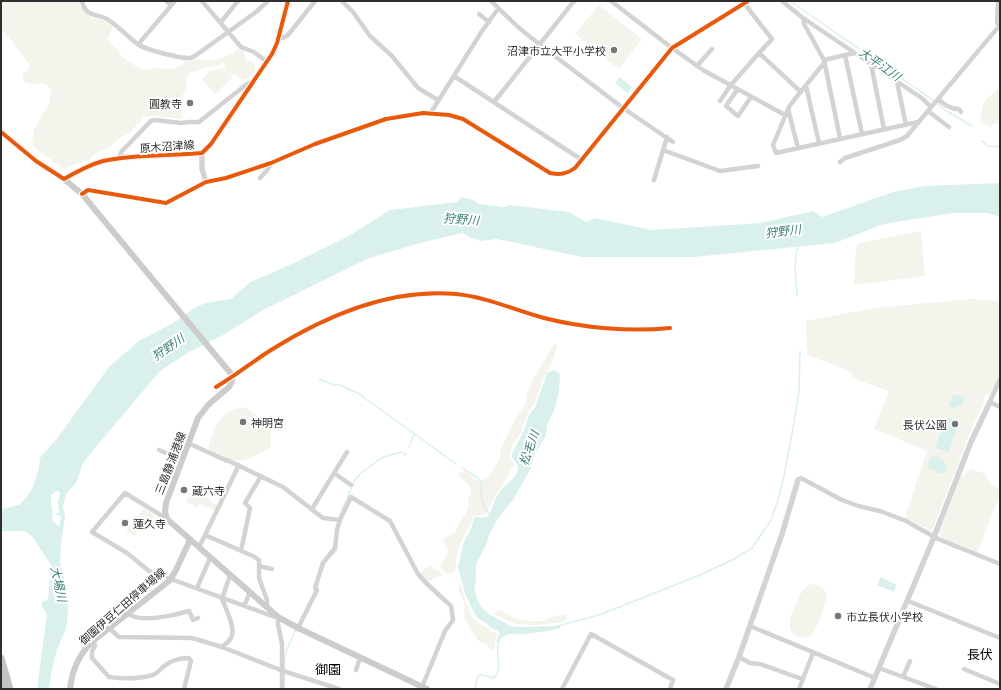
<svg xmlns="http://www.w3.org/2000/svg" width="1001" height="690" font-family="Lato,'Noto Sans JP',sans-serif">
<style>
.green{fill:#f4f3ec}
.water{fill:#d9f0ed;fill-rule:evenodd}
.lines{fill:none;stroke-linecap:round;stroke-linejoin:round}
.stream{stroke:#d9f0ed;stroke-width:1.5}
.minor{stroke:#d3d3d3;stroke-width:4.5}
.tertiary{stroke:#d3d3d3;stroke-width:5.5}
.secondary{stroke:#ccc;stroke-width:6}
.trunk{stroke:#c3c3c3;stroke-width:7}
.cycleway-casing{stroke:#fff;stroke-width:6}
.cycleway{stroke:#e8590c;stroke-width:4}
.poi-dot{fill:#777;stroke:#fff;stroke-width:1.5}
.labels{text-anchor:middle;dominant-baseline:central;stroke-width:4;stroke-linejoin:round;paint-order:stroke}
.poi-label{font-size:11px;fill:#2e2e2e;stroke:#fff;text-anchor:start}
.street-label{font-size:11px;fill:#2e2e2e;stroke:#fff}
.water-label{font-size:12px;font-style:italic;fill:#3b8077;stroke:#fff}
.quarter-label{font-size:13px;fill:#000;stroke:#fff}
</style>
<rect width="100%" height="100%" fill="#fff"/>
<path class="green" d="M1 1H78L80 5 90 17 105 21 113 27 108 37V41L119 51 122 57 142 70 155 68 172 69 178 67 187 61 201 59 211 61 230 55 240 48C245 50 245 53 245 58L248 61 253 62 256 70 247 79 243 80 235 75 225 71 224 62 218 66 208 67 189 73 186 80 187 89 178 101 183 117 179 119 156 116 144 117 128 134 121 137 108 148 98 152 88 160 63 169C53 160 42 155 32 145L34 129 49 104 52 90C44 79 33 87 24 82L23 78V73L28 71 30 65 9 37 1 30Z
M599 5 642 39 619 69 575 34Z
M223 68 224 71 233 75V77L215 94 202 80 209 71Z
M1000 87V124L994 123 991 127 981 123 980 120C982 114 981 108 984 103 987 96 995 93 1000 87Z
M921 231 925 276 854 285 856 247 859 243Z
M971 299 1000 301V374L991 395 986 394 983 400 984 403 968 437 955 473 964 476 966 472 971 469 983 473 994 486 1000 489V495L977 553 940 538 941 535 939 533 961 476 954 474 932 531 905 518 927 451 874 429 889 391 852 378 853 375 845 369 807 355 806 321 875 308Z
M554 344 558 345 551 366 543 378 535 403 529 411 520 434 513 444 510 454V459L514 465 485 514 474 516 460 544 456 561 455 571 452 573 447 574 440 567C447 555 451 553 443 541L445 537 454 534 461 520 467 512 469 505 468 499 471 493V489L467 483 459 476V473L464 471 476 480H483L489 476 495 467 500 459V452L513 423 526 403 527 394 531 383Z
M244 407 262 419 264 426 271 432 270 448 246 460 229 461 208 449C215 425 217 413 244 407Z
M191 492 207 498 217 505 215 510 200 504 197 507 186 502Z
M144 508 155 516 146 529 143 527 134 536 126 531Z
M430 566 433 567 442 574 441 576 436 577 428 582 421 575V571Z
M459 584 461 585C464 594 468 610 473 618 476 622 492 631 497 633V636L495 639V647L493 651 488 648 487 644C484 643 480 642 478 640 475 636 466 623 465 618 463 613 466 607 464 602 462 596 457 591 459 584Z
M812 584C820 584 827 590 827 598 825 605 817 628 813 633 804 642 788 636 790 623 790 616 795 608 797 602 801 594 802 587 812 584Z
M500 610 516 619 527 621H542L548 618 565 614 567 618 563 622 536 625 517 624 508 621 500 616 493 615Z"/>
<path class="water" d="M620 77 632 87 627 93 615 83Z
M1000 183V217L987 213H953L884 224 835 243 694 257H582L497 239 481 241 469 237 462 233 428 241 369 258 263 310 223 335 189 352 160 371 84 461 76 483 66 494 63 507 65 517 61 543 60 564 67 591 68 612 66 628 57 650 51 673 49 689H37L47 614 42 607V601L48 600 51 565 32 536 25 531H1V509L19 505 24 500 31 491 39 469 40 458 44 453 56 440 109 367 139 341 173 323 194 308 205 303 231 299 249 283 296 262 349 236 390 210 457 202 461 197 474 200 478 204 504 207 509 205 569 212 586 222 595 218 652 230 761 223 813 211 822 217 893 192 925 186ZM57 491 60 492C60 496 58 499 58 503 58 506 59 509 59 512L55 515H60L61 519 59 527 52 520C54 512 50 504 51 495Z
M554 370 560 374 559 392 554 411 547 425 546 436 535 453 530 470 512 501 498 518 488 537 487 543 476 564V582L474 589 478 601 483 609 490 615 511 626 517 627 561 626 560 628C549 632 537 632 525 634 519 634 512 633 506 635 502 636 501 639 499 642L496 641 500 633 498 631 491 628 486 623 477 618 474 613 465 593 458 567 464 541 472 527 473 520 476 517 482 518 488 517C492 509 494 500 499 493 505 482 529 473 512 458V454L524 430 530 413 535 408 547 373Z
M953 394 965 398 962 404 954 408 951 407 949 405Z
M946 417 959 421 949 452 935 448Z
M934 456C940 456 947 463 947 470L944 473H939L929 468 928 462 931 458Z
M881 577 897 585 894 592 877 585Z"/>
<g class="lines">
<path class="stream" d="M790 1 933 100 945 110 972 126
M983 141 987 146 1000 147
M797 295C796 278 793 262 798 246
M319 379 334 385H340L360 394 367 400 383 411 456 464
M409 447 414 434
M462 468 479 479 482 484 481 497 485 509 490 514
M338 519 355 480 360 474 381 458 401 452 405 455 406 453
M331 556 336 551 337 546
M554 627 599 615 700 575 734 559 752 548 771 520 778 500 784 476 793 428 799 391 800 351
M284 689 285 654 296 629
M475 689 477 678 479 675H483L494 678C505 665 493 654 499 641"/>
<path class="minor" d="M82 1C85 16 95 14 105 18 116 23 128 38 139 45 147 50 182 59 190 58 194 57 196 55 199 53L256 12 268 1
M166 1 171 5
M202 1 241 47 254 52 267 62
M342 1 353 12 370 36 392 56 418 88 438 100
M491 1 518 27 539 44 623 108 673 142
M611 1 672 48 703 70 785 115
M782 1 803 18 923 99 931 107
M998 1 997 22 999 26
M744 3 772 39 759 53 801 92
M479 14 489 22
M803 18 804 24 824 60 840 138
M221 22 238 1
M279 37 283 38 288 35 315 1
M140 46 141 41 175 1
M845 55 862 134
M824 60 854 53
M824 63 794 100 789 107 773 145 776 153 918 122
M871 64 884 129
M697 66 712 49
M454 76 582 160
M897 82 906 125
M806 86 819 143
M737 90 726 106 738 116 751 97
M938 99C945 105 950 109 959 109L961 112
M720 101 730 86 759 53
M494 102 574 1
M788 109 798 148
M928 111 949 127
M430 114 482 31 498 9
M663 150 720 171 758 166
M118 159 122 151 151 121 155 120 181 123 189 122H199L247 84 249 83 252 84
M840 162 845 158 900 140 907 136 1000 25
M260 178 268 169 271 163
M654 180 667 137
M82 194 88 190 166 203 206 182 226 178 271 163 315 144 386 119 423 113 449 115 463 119 550 173C560 175 567 174 575 168L672 48 748 1
M1000 379 990 402 1000 407
M216 387C235 376 252 362 271 350 325 316 391 288 456 294 486 297 515 310 544 318 583 328 629 332 670 328
M188 443 225 460 229 461 283 487 323 518 340 520
M159 450 182 460
M334 473 351 485
M798 480 801 478 842 500 858 506 880 511 906 521 938 539 1000 564
M312 509 347 452
M167 519 125 493 92 532 127 553 149 571 272 616 278 617V624L282 644V689
M205 535 239 465
M199 547 205 535 253 556 259 560V578L267 600V608
M241 551 250 508 245 503 261 476
M259 566 272 569
M197 588 210 558
M908 601 1000 638
M244 606 250 592
M128 613C138 624 176 615 189 611L193 620 198 618
M750 626 875 678
M109 628 119 637 192 638 222 647 283 671 339 689
M298 628 317 590 315 588 323 563 335 548 337 530 340 520 351 497 390 521 418 574 426 583 451 606 453 620 445 631 422 687
M93 641 95 645 92 652V658L109 677C123 679 139 679 153 675 157 673 160 670 163 667 170 661 179 658 189 658L191 661 184 689
M222 647C226 644 231 640 232 635 235 626 225 607 222 599L230 575
M739 657 750 663 760 664 802 679
M879 668 936 689
M964 669 1000 684
M356 670 360 658
M903 677 910 661
M562 689 591 634 673 680 670 689
M799 689 813 653"/>
<path class="tertiary" d="M202 153V169L206 182
M726 689 739 657 782 534 798 480
M870 689 934 537 971 442 990 402"/>
<path class="secondary" d="M1 132 36 161 64 179C76 172 89 165 103 161 135 154 169 156 202 153L211 144 272 54 277 43 288 1
M64 179 82 194 232 375V381L229 387 208 405 198 418 166 503 165 512 167 519 278 617 298 628 427 689
M70 689C72 670 79 654 93 641L169 581 175 572 190 540"/>
<path class="trunk" d="M1 658 10 689
M1 671 4 689"/>
<g class="cycleway-casing">
<path id="cycleway" d="M1 132 36 161 64 179C76 172 89 165 103 161 135 154 169 156 202 153L211 144 272 54 277 43 288 1
M82 194 88 190 166 203 206 182 226 178 271 163 315 144 386 119 423 113 449 115 463 119 550 173C560 175 567 174 575 168L672 48 748 1
M216 387C235 376 252 362 271 350 325 316 391 288 456 294 486 297 515 310 544 318 583 328 629 332 670 328"/>
</g>
<use href="#cycleway" class="cycleway"/>
</g>
<g class="poi-dot">
<circle cx="614" cy="50" r="4"/>
<circle cx="190" cy="103" r="4"/>
<circle cx="243" cy="422" r="4"/>
<circle cx="955" cy="424" r="4"/>
<circle cx="184" cy="490" r="4"/>
<circle cx="125" cy="523" r="4"/>
<circle cx="838" cy="616" r="4"/>
</g>
<g class="labels">
<g class="poi-label">
<text x="606" y="50" text-anchor="end">沼津市立大平小学校</text>
<text x="182" y="103" text-anchor="end">圓教寺</text>
<text x="251" y="422">神明宮</text>
<text x="947" y="424" text-anchor="end">長伏公園</text>
<text x="192" y="490">蔵六寺</text>
<text x="133" y="523">蓮久寺</text>
<text x="846" y="616">市立長伏小学校</text>
</g>
<g class="street-label">
<text transform="translate(167 146) rotate(-4)">原木沼津線</text>
<text transform="translate(170 463) rotate(-69)">三島静浦港線</text>
<text transform="translate(122 606) rotate(-41)">御園伊豆仁田停車場線</text>
</g>
<g class="water-label">
<text transform="translate(880 64) rotate(35)">大平江川</text>
<text transform="translate(461 219) rotate(4)">狩野川</text>
<text transform="translate(783 231) rotate(-7)">狩野川</text>
<text transform="translate(168 347) rotate(-35)">狩野川</text>
<text transform="translate(529 448) rotate(-70)">松毛川</text>
<text transform="translate(59 584) rotate(78)">大場川</text>
</g>
<g class="quarter-label">
<text x="980" y="654">長伏</text>
<text x="328" y="669">御園</text>
</g>
</g>
<rect width="1001" height="690" fill="none" stroke="#2e2e2e" stroke-width="4"/>
</svg>
